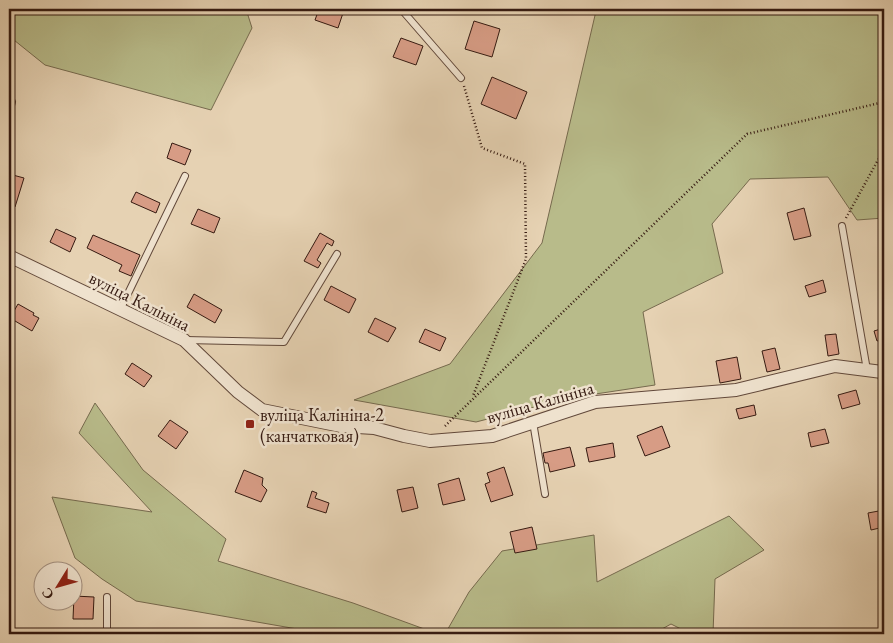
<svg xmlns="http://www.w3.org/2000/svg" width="893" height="643" font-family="'EB Garamond',serif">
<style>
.green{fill:#b8bb8a;stroke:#766a4e}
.building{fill:#d79c85;stroke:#351a11}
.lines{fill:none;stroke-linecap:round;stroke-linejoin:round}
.lane-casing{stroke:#61483a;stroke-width:8}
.street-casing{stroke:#61483a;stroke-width:14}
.path{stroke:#351a11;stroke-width:2.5;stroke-dasharray:1 2.5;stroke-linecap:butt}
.lane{stroke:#efe2ce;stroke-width:6}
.street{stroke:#efe2ce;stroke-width:12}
.poi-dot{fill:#8f2418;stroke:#efe2ce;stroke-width:2}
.labels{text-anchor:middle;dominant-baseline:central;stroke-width:5;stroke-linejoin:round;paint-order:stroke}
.street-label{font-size:18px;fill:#351a11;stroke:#efe2ce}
.poi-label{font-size:18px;fill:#351a11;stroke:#efe2ce;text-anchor:start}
</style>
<rect width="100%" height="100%" fill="#e6d2b3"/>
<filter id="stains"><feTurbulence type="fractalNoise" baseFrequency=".004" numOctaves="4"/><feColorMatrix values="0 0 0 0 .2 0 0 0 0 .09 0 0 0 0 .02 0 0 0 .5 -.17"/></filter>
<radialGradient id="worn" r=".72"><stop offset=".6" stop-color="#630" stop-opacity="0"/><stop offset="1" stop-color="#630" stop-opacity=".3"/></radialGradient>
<path class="green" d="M15 9H246L252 28 211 110 45 65 9 36V19Z
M598 9H884V218L857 220 828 177 750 179 712 224 723 273 643 312 655 385 569 398 476 422 354 400 450 364 542 243 596 11Z
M95 403 143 470 226 539 218 561 353 603 438 634H326L136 601 102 579 75 558 52 497 152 512 79 433Z
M729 516 764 550 715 579 713 634H691L671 624 653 634H445L469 592 502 551 594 535 597 582Z"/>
<path class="building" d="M319 9H331L343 13 338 28 315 20Z
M474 21 500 29 492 57 465 49Z
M401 38 423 46 416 65 393 57Z
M492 77 527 92 516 119 481 104Z
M172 143 191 150 185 165 167 158Z
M9 174 24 178 15 207 9 205Z
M136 192 160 203 156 213 131 202Z
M804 208 811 236 794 240 787 213Z
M198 209 220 218 214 233 191 224Z
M56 229 76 238 70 252 50 242Z
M320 233 334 241 332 246 327 243 317 260 321 263 318 268 304 261Z
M93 235 140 255 131 276 119 271 122 265 87 248Z
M823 280 826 292 809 297 805 286Z
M331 286 356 299 349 313 324 300Z
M194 294 222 310 215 323 187 307Z
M18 304 34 313 33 315 39 318 32 331 10 318Z
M375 318 396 328 388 342 368 332Z
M884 328V339L877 341 874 331Z
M425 329 446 338 440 351 419 342Z
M836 334 839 354 828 356 825 335Z
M775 348 780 369 767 372 762 351Z
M737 357 741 379 720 383 716 361Z
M132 363 152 376 144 387 125 374Z
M856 390 860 404 842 409 838 395Z
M754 405 756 415 739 419 736 409Z
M170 420 188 432 176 449 158 436Z
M662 426 670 447 645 456 637 436Z
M825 429 829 443 811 447 808 433Z
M613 443 615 457 589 462 586 448Z
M570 447 575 466 550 472 548 463H545L543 453Z
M504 467 513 495 491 502 485 484 490 482 487 473Z
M244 470 263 478 262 485 267 490 261 502 235 492Z
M459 478 465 500 443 505 438 484Z
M413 487 418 508 402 512 397 490Z
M312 491 317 493 315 498 329 503 326 513 307 507Z
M884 510V527L871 530 868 513Z
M532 527 537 549 515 553 510 532Z
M74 596 94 597 93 619H73Z
M9 604 11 605 9 622Z"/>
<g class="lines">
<g class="lane-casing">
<path id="lane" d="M401 9 461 78
M9 112 12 102
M842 226 867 370
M120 310 185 176
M185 340 284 342 337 254
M533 422 545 494
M107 597V634"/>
</g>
<g class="street-casing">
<path id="street" d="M9 256 184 340 238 392 262 410 341 426 374 428 404 436 430 441 492 436 595 402 736 390 835 366 882 372 884 376"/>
</g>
<path class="path" d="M464 86 482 148 525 164 526 259 473 396
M846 218 878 160 884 152
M445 426 747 134 884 102"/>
<use href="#lane" class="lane"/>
<use href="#street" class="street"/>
</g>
<rect class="poi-dot" x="245" y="419" width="10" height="10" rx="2.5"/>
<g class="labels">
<g class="street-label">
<text transform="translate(140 301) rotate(27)">вуліца Калініна</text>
<text transform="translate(540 402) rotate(-16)">вуліца Калініна</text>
</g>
<g class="poi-label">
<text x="260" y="414">вуліца Калініна-2<tspan x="260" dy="21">(канчатковая)</tspan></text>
</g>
</g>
<rect width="893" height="643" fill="none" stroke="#e6d2b3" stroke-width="30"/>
<rect x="10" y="10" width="873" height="623" fill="none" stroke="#351a11" stroke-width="2.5"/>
<rect x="15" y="15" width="863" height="613" fill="none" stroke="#351a11"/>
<g transform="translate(58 586) rotate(233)"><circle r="24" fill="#efe2ce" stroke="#a59282"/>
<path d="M0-4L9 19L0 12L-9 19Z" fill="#8f2418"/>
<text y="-8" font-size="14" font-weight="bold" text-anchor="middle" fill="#351a11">С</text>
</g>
<rect width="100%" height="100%" filter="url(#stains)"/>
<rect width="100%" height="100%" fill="url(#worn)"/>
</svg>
